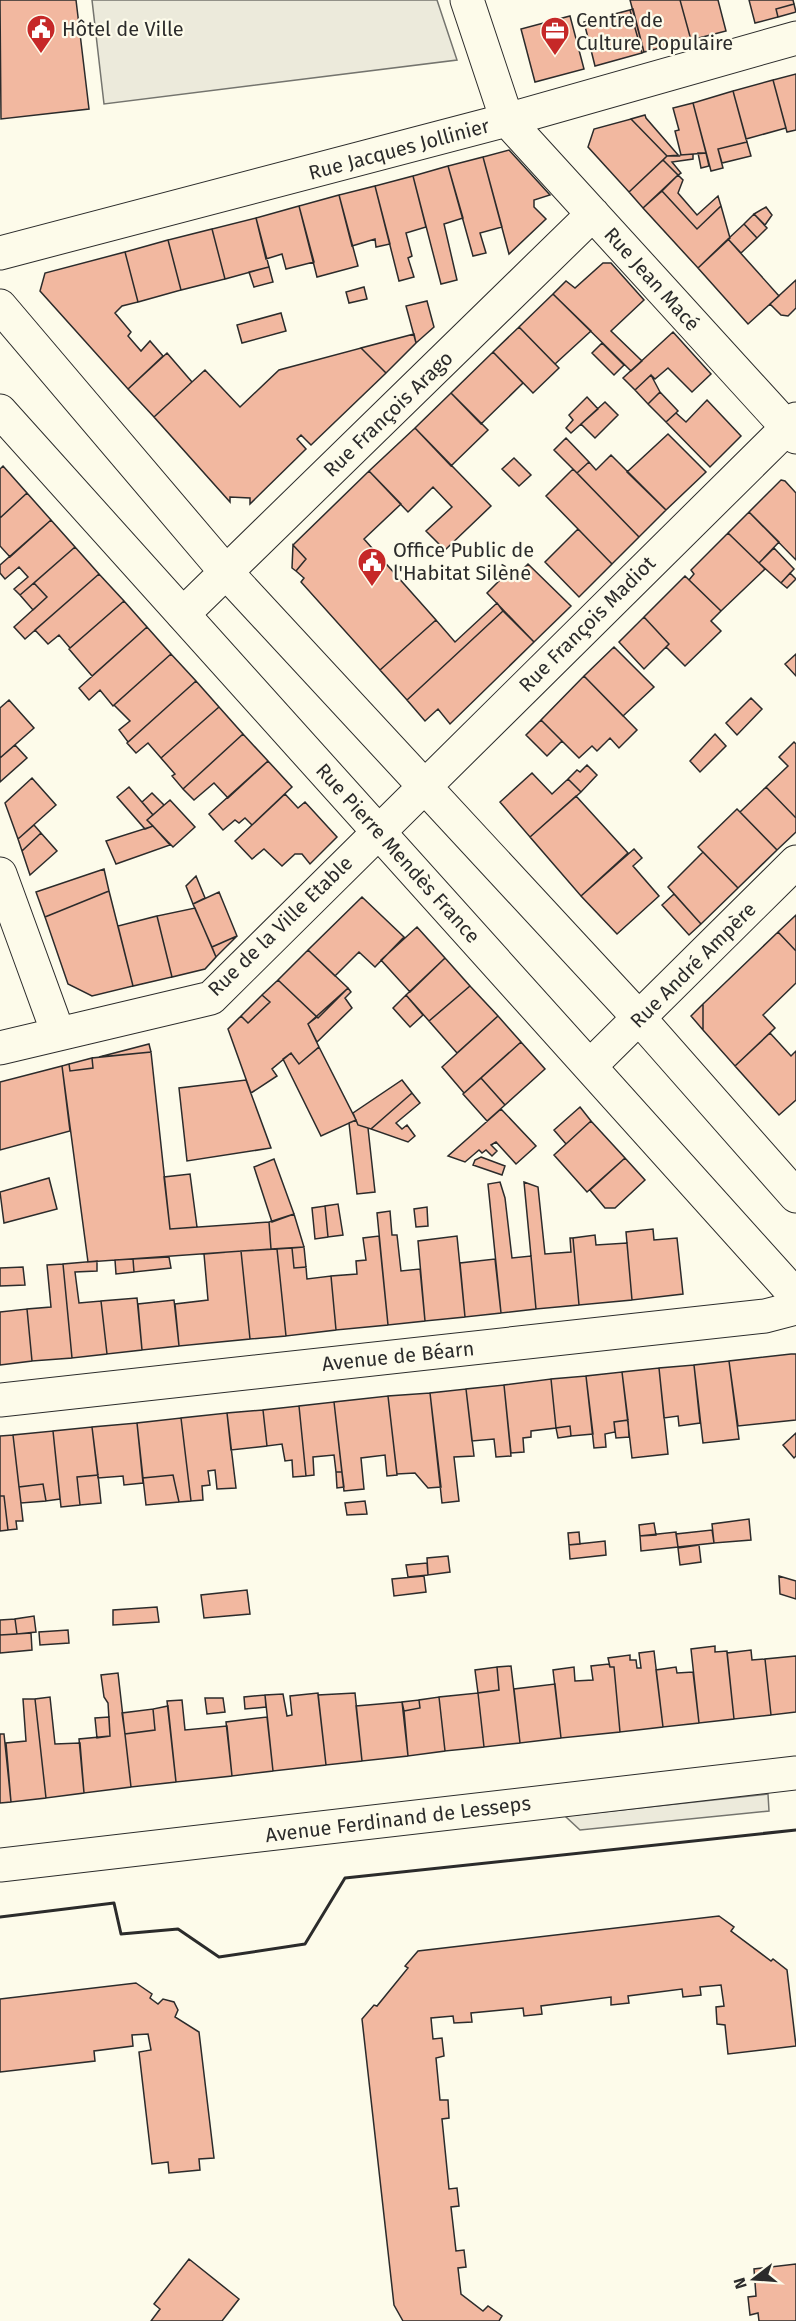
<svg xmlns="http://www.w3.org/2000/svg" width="796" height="2321" font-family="'Fira Sans',sans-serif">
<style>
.parking{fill:#eceadb;stroke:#74746e;stroke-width:1.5}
.building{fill:#f2b8a0;stroke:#2b2b2b;stroke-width:1.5}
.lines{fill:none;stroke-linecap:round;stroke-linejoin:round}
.minor-casing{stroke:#2b2b2b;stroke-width:35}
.major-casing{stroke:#2b2b2b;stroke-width:35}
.minor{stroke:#fdfbea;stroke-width:33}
.major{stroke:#fdfbea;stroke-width:33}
.wall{stroke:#2b2b2b;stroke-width:3}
.labels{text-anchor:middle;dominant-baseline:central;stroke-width:4.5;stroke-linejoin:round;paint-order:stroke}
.poi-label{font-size:20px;fill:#2b2b2b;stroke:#fdfbea;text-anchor:start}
.street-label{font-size:20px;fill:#2b2b2b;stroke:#fdfbea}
</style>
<rect width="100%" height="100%" fill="#fdfbea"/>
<path class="parking" d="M92 0H437L457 60 104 104Z
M768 1794 769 1811 580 1830 565 1816Z"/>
<path class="building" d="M0 0H76L89 109 1 119Z
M630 0H680L691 40 644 52Z
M680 0H718L726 31 691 40Z
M749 0H793L794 4 776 9 778 17 755 23Z
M794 4 796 12 778 17 776 9Z
M633 9 644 52 642 53 630 10Z
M630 10 642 53 595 66 584 22Z
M570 16 584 69 535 82 521 29Z
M796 74V130L787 132 773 80Z
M773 80 786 128 746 139 733 91Z
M733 91 747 142 718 149 723 168 711 171 693 103Z
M693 103 706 153 681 155 675 131 679 130 673 108Z
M645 115 646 118 679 156H667L631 119Z
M631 119 667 156 629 192 588 147 594 129Z
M747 142 751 156 722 163 718 149Z
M509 150 550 195 534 200V207L546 219 509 254 483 157Z
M698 153H706L709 166 701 168Z
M693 154V159L672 162 681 173 678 175 663 160 667 156Z
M483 157 502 227 480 233 486 253 473 256 448 166Z
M663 160 678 175 643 208 629 192Z
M448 166 463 218 444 224 457 280 441 284 413 176Z
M678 175 683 180 678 193 697 215 718 196 721 206 697 229 662 191Z
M413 176 426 227 406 233 412 256 408 258 414 277 399 281 375 186Z
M375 186 390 244 376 247 375 239 352 246 339 195Z
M662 191 697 229 721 206 730 238 698 268 643 208Z
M339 195 358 266 317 277 299 206Z
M299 206 314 262 286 269 282 254 266 259 256 218Z
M766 207 772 215 765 225 754 214Z
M754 214 767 228 757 238 744 224Z
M256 218 269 267 225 279 212 229Z
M744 224 757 238 741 253 728 239Z
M212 229 225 279 181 290 168 240Z
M728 239 779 296 748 324 698 268Z
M168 240 181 290 138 302 125 252Z
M125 252 138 302 122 306 115 313 131 332 128 336 141 351 150 341 163 356 128 389 40 291 45 273Z
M603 263H611L644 300 611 331 642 361 631 371 553 294 566 281 575 288Z
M269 267 273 282 254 287 249 272Z
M796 280V308L788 316 781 315 770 304Z
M364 287 367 299 349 303 346 292Z
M553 294 591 331 555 364 519 327Z
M427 301 434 327 416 343 406 306Z
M281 313 286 331 242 343 237 325Z
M519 327 559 368 533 393 493 352Z
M673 332 711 374 692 392 668 368 655 379 651 375 635 390 623 378Z
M414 334 416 343 386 373 361 348Z
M602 343 624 365 614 375 592 353Z
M361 348 386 373 311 445 301 435 297 439 306 449 250 504V498L230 497V502L154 417 205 370 240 407 279 370Z
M493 352 523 383 481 424 451 393Z
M167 353 192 382 154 417 128 389Z
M651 375 660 392 648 404 635 390Z
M660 392 678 411 666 422 648 404Z
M451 393 488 430 451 466 415 428Z
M587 397 598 409 571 433 566 428 573 420 569 415Z
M707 400 741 436 710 467 666 422 676 413 686 422Z
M605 402 618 415 595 438 581 424Z
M415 428 491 506 445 550 426 531 452 507 433 487 408 512 369 471Z
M668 434 706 472 666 510 627 472Z
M566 438 589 462 577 473 554 450Z
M611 455 666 510 639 537 577 473 589 462 596 470Z
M514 458 531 475 519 486 502 469Z
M3 466 27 493 0 518V469Z
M573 469 639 537 612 564 546 496Z
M369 471 401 504 364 539 436 620 380 670 301 582 304 578 296 571 306 559 293 545Z
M781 480 785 481 796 493V560L749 512Z
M27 493 51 520 10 557 0 546V518Z
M749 512 779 542 759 563 728 533Z
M51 520 75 547 20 595 14 589 28 577 19 567 5 579 0 573V565Z
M578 529 612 564 579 597 545 562Z
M728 533 765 569 721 611 689 580 694 574 691 570Z
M293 545 306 559 296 571 292 568Z
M75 547 99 574 25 639 14 627 47 597 34 583Z
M774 548 794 569 781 583 759 563Z
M528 564 571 606 534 642 487 593 511 569 517 575Z
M790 573 796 579 787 588 781 583Z
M99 574 124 601 70 648 59 635 48 644 35 630Z
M685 576 721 611 711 621 721 631 685 666 666 647 669 644 644 617Z
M34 583 47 597 33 610 20 595Z
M124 601 147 627 92 676 69 649Z
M497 603 503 611 407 700 380 670 436 620 455 642Z
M503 611 534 642 450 724 438 709 425 721 407 700Z
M644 617 669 644 644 669 619 642Z
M147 627 171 654 113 706 100 690 89 700 79 688Z
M614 647 654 687 623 716 584 676Z
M171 654 196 681 128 742 119 730 130 721 114 705Z
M796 654V676L785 664Z
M584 676 637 730 619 748 610 738 597 751 592 746 579 758 541 720Z
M196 681 219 707 161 758 148 743 136 753 127 743Z
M751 698 762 709 737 735 726 723Z
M9 700 34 728 0 758V708Z
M219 707 243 734 183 789 172 776 175 774 161 758Z
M541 720 562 741 547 756 526 735Z
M243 734 268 761 228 798 214 783 194 800 183 789Z
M715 734 726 746 700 772 690 761Z
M794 742 796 744V818L766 787 788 766 779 757Z
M15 745 27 758 0 782V758Z
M268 761 292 787 252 825 245 818 239 823 235 820 223 830 209 814Z
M587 765 597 775 581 792 568 779 577 770 580 772Z
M532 773 552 794 568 779 581 792 530 837 500 802Z
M32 778 56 805 18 839 5 803Z
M129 787 153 815 147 820 153 826 145 829 117 797Z
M766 787 796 818V832L777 850 740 812Z
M152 793 164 805 153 815 142 802Z
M285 794 298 808 305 802 337 837 310 864 302 854H295L282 866 264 849 252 859 235 841Z
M576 796 628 853 581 896 530 837Z
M170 800 195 827 173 847 147 820Z
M737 809 777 850 738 888 698 847Z
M34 825 41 833 22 851 18 839Z
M153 826 170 845 116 864 106 841Z
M41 833 57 851 30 875 22 851Z
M634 849 642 858 633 866 659 896 617 934 581 896Z
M703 852 738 888 701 924 668 887Z
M104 869 109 891 45 917 36 892Z
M196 876 205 898 193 904 186 886Z
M109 891 133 986 92 996 68 984 45 917Z
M219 892 237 936 212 947 193 904Z
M674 894 701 924 689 935 662 905Z
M362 897 404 937 375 967 359 952 335 976 308 950Z
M195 908 216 957 205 969 172 977 157 916Z
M796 915V951L778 932Z
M157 916 172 977 133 986 118 926Z
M417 927 445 958 410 992 381 960Z
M778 932 796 951V983L763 1015 775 1028 735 1066 703 1030V1004Z
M237 936 216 957 212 947Z
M308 950 348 988 318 1018 278 980Z
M445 958 470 986 429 1021 406 995Z
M278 980 317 1017 308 1024 319 1047 299 1064 291 1053 272 1069 277 1076 251 1093 228 1029 241 1016 248 1023 270 1002 262 995Z
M470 986 498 1016 457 1053 429 1021Z
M348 988 351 992 345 998 352 1008 317 1042 308 1024Z
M262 995 270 1002 248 1023 241 1016Z
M406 995 423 1015 410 1027 393 1008Z
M703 1004V1030L691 1016Z
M498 1016 521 1042 464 1093 442 1067Z
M770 1033 791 1056 796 1051V1100L779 1115 735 1066Z
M521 1042 545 1069 505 1105 481 1078Z
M149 1044 151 1052 99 1057Z
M319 1047 356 1120 321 1136 283 1059 291 1053 299 1064Z
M151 1052 170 1229 269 1222 271 1249 88 1262 62 1066 69 1064 70 1071 93 1068 92 1058Z
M92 1058 93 1068 70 1071 69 1064Z
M62 1066 70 1131 0 1150V1082Z
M481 1078 505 1105 487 1121 463 1094Z
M246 1080 271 1148 187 1161 179 1088Z
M402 1080 412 1093 371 1129 358 1125 353 1113Z
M412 1093 420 1103 396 1123 402 1129 407 1125 415 1136 408 1142 371 1129Z
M580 1107 591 1121 566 1144 554 1130Z
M501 1109 536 1146 516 1164 496 1142 491 1145 497 1151 492 1156 486 1150 482 1153 479 1150 465 1162 448 1156Z
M356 1120 358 1125 368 1128 375 1192 357 1194 349 1123Z
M591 1121 625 1158 587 1192 554 1155Z
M481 1157 505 1166 502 1175 473 1165 475 1160Z
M625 1158 645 1180 615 1208H605L590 1190Z
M274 1159 294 1214 272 1222 254 1167Z
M190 1174 197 1227 170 1229 164 1177Z
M49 1178 57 1209 4 1223 0 1192Z
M500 1182 505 1198 512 1258 531 1256 536 1309 501 1313 488 1184Z
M524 1182 538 1187 545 1254 571 1252 570 1238H573L579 1305 536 1309Z
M338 1204 343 1235 328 1237 325 1206Z
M325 1206 328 1237 315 1239 312 1208Z
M427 1207 428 1226 416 1227 414 1209Z
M390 1211 392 1235H397L401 1271 420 1269 425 1321 388 1325 377 1213Z
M294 1214 304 1247 271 1249 269 1222Z
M653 1229 654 1240 677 1238 683 1294 632 1300 626 1232Z
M595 1235 596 1245 627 1243 632 1300 579 1305 573 1238Z
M379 1236 388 1325 336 1330 331 1276 357 1274 356 1261 366 1260 363 1238Z
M457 1236 465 1317 425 1321 418 1241Z
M304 1247 306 1267 294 1268 292 1248Z
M292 1248 294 1268 306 1267 307 1279 331 1276 336 1330 286 1336 277 1249Z
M277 1249 286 1336 250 1339 241 1251Z
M241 1251 250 1339 179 1346 175 1304 208 1300 204 1254Z
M169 1257 171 1268 134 1272 133 1259Z
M133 1259 134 1272 116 1274 115 1260Z
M495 1259 501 1313 465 1317 460 1263Z
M97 1261V1271L75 1272 79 1303 101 1301 107 1354 72 1358 63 1264Z
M63 1264 72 1358 32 1361 27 1309 51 1307 47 1265Z
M23 1267 25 1285 0 1286V1268Z
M137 1298 142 1350 107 1354 101 1301Z
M174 1300 179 1346 142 1350 138 1304Z
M27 1309 32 1361 0 1365V1312Z
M791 1354H796V1420L738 1426 729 1361Z
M729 1361 739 1439 703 1443 694 1365Z
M694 1365 700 1423 679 1426 678 1416 664 1418 659 1368Z
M659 1368 668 1454 632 1458 622 1372Z
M622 1372 628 1420 614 1422 615 1432 605 1434 606 1447 594 1448 586 1376Z
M586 1376 593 1434 571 1436 570 1426 556 1428 551 1379Z
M551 1379 556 1428 531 1431V1437L523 1438 524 1452 511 1453 504 1385Z
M504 1385 511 1456 496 1457 494 1439 472 1441 466 1389Z
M466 1389 474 1456 454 1457 459 1501 442 1503 430 1393Z
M430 1393 441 1487 428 1488 415 1473 397 1474 388 1396Z
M388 1396 397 1475 387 1476 385 1455 361 1458 364 1489 344 1491 334 1402Z
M334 1402 342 1472H336L334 1455 313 1457 314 1475 306 1476 299 1406Z
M299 1406 306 1476 293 1477 292 1460 285 1461 282 1444 267 1446 263 1410Z
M263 1410 267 1446 231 1450 227 1413Z
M227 1413 236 1488 217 1489 215 1470 208 1471 210 1485 202 1486 203 1500 191 1501 181 1418Z
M181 1418 191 1501 179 1502 173 1475 143 1478 137 1423Z
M628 1420 629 1437 616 1438 614 1422Z
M137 1423 143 1483 124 1485 123 1476 98 1478 92 1427Z
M570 1426 571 1436 558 1438 556 1428Z
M92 1427 98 1475 77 1477 80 1505 61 1507 53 1431Z
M53 1431 60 1499 46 1501 43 1484 19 1487 13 1435Z
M796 1433V1456L794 1458 783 1445Z
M13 1435 23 1521H16L17 1529 8 1530 4 1496H0V1436Z
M336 1472H342L344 1487 337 1488Z
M98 1475 101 1503 80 1505 77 1477Z
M173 1475 179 1502 146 1505 143 1478Z
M43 1484 46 1501 21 1503 19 1487Z
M0 1496H4L8 1530 0 1531Z
M365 1501 367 1514 347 1515 345 1503Z
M749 1519 751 1540 714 1543 712 1524Z
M654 1523 656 1535 640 1536 639 1525Z
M712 1530 714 1543 678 1547 676 1534Z
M579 1532 580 1544 569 1545 568 1533Z
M676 1532 678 1547 641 1551 640 1536Z
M605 1541 606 1555 570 1559 569 1545Z
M699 1545 701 1562 680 1565 678 1548Z
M448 1556 450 1572 428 1575 427 1558Z
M427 1563 428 1575 408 1577 406 1565Z
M424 1576 426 1592 394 1596 392 1579Z
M779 1576 796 1581V1599L780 1594Z
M247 1590 250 1614 204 1618 201 1595Z
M157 1607 159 1622 113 1625V1610Z
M34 1616 36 1632 17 1634 15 1619Z
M15 1619 17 1634 0 1635V1620Z
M68 1630 69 1643 40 1645 39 1632Z
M31 1633 32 1650 0 1653V1635Z
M715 1646V1652L727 1651 734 1719 699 1723 691 1649Z
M751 1650 752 1660 765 1659 771 1715 734 1719 727 1653Z
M654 1651 663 1727 620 1732 614 1667H610L608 1658 630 1655V1660H636L637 1668H641L639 1653Z
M796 1656V1712L771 1715 765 1659Z
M609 1664 610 1667H614L620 1732 561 1738 553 1670 574 1667 575 1681 593 1680 591 1666Z
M511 1666 520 1743 484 1747 478 1693 499 1690 497 1667Z
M497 1667 499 1690 478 1693 475 1670Z
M676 1667 677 1673 693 1672 699 1723 663 1727 656 1670Z
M118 1673 131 1787 84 1793 79 1739 110 1736 108 1703 104 1697 101 1675Z
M555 1684 561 1738 520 1743 514 1689Z
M318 1693 326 1765 273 1771 265 1695 283 1694 287 1716 292 1715 290 1696Z
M355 1693 362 1761 326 1765 318 1695Z
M478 1693 484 1747 445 1751 439 1697Z
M265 1695 266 1707 245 1709 244 1697Z
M50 1697 55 1744 80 1743 84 1793 46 1798 35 1699Z
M439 1697 445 1751 408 1756 404 1711 420 1708 419 1700Z
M205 1698H223L225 1712 207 1714Z
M23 1699H35L46 1798 11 1802 6 1743 26 1741Z
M182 1700 185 1730 227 1726 232 1776 176 1782 167 1701Z
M419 1700 420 1708 404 1711 402 1702Z
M402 1702 408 1756 362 1761 356 1706Z
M168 1706 176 1782 131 1787 125 1734 155 1730 153 1709Z
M153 1709 155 1730 125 1734 122 1713Z
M109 1717 110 1736 97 1738 95 1718Z
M267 1717 273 1771 232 1776 226 1722Z
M0 1734H4L11 1802 0 1803Z
M719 1916 734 1927 731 1931 771 1961 773 1959 787 1970 796 2046 728 2054 725 2025 717 2024 716 2007 724 2006 721 1985 700 1987 701 1995 683 1997 682 1989 628 1996 629 2003 611 2005V1997L541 2006 542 2014 524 2016 523 2008 471 2013 472 2022 454 2023 453 2016 431 2018 433 2039 442 2038 444 2056 436 2058 440 2100H448L449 2118 442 2119 449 2189 457 2188 459 2206 451 2207 456 2251 464 2250 466 2267 458 2268 461 2294 483 2311 488 2306 502 2316 499 2321H403L394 2305 362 2019 374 2005 377 2006 408 1968 405 1966 418 1951Z
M136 1983 152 1994 150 1998 158 2004 163 1999 174 2002 178 2010 175 2017 199 2032 214 2158 199 2159 200 2170 169 2173 168 2162 152 2164 139 2052 151 2050 148 2034 132 2035 133 2046 94 2051 95 2061 0 2072V1999Z
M189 2259 239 2299 222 2321H151L160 2309 154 2304Z
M796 2264V2321H759L758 2313 750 2315 748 2297 756 2296 754 2269Z"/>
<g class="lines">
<g class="minor-casing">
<path id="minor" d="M467 0 507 120 796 437
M0 253 507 120 796 38
M0 306 226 572 640 1019 796 1196
M183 614 593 214
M0 874 58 1033
M0 1048 211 998 796 419
M590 1066 796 862
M0 1400 765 1316 796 1308
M0 1865 796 1773"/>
</g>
<g class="major-casing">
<path id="major" d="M0 411 796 1296"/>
</g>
<use href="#minor" class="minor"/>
<use href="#major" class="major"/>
<path class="wall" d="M0 1917 114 1903 121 1934 178 1929 219 1957 305 1944 345 1878 796 1830"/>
</g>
<defs>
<g id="civic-pin" transform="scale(1.5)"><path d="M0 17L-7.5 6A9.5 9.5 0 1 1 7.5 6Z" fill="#c62828" stroke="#fdfbea"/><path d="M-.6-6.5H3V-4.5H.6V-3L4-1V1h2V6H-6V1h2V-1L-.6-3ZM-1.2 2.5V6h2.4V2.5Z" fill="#fff"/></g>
<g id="office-pin" transform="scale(1.5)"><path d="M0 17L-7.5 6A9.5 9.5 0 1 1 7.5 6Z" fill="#c62828" stroke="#fdfbea"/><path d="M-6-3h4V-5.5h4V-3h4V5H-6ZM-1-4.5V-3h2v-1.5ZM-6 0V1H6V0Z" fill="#fff"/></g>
</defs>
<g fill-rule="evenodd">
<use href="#civic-pin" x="41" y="29"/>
<use href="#office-pin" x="555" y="31"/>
<use href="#civic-pin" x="372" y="562"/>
</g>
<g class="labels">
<g class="poi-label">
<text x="576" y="20">Centre de<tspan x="576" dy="23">Culture Populaire</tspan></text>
<text x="62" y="29">Hôtel de Ville</text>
<text x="393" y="550">Office Public de<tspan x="393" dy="23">l'Habitat Silène</tspan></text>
</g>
<g class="street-label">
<text transform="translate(399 149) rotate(-15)">Rue Jacques Jollinier</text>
<text transform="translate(652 279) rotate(48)">Rue Jean Macé</text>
<text transform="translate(388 414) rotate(-44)">Rue François Arago</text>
<text transform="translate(587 624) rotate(-45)">Rue François Madiot</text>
<text transform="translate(398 853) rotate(48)">Rue Pierre Mendès France</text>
<text transform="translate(280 926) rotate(-44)">Rue de la Ville Etable</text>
<text transform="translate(693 965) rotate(-45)">Rue André Ampère</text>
<text transform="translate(398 1356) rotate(-6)">Avenue de Béarn</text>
<text transform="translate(398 1819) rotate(-7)">Avenue Ferdinand de Lesseps</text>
</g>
</g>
<g transform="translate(754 2279) rotate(253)" stroke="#fdfbea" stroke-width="4.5" paint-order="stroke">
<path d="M0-4.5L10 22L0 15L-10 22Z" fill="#2b2b2b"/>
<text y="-9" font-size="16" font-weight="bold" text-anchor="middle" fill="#2b2b2b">N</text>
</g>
</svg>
